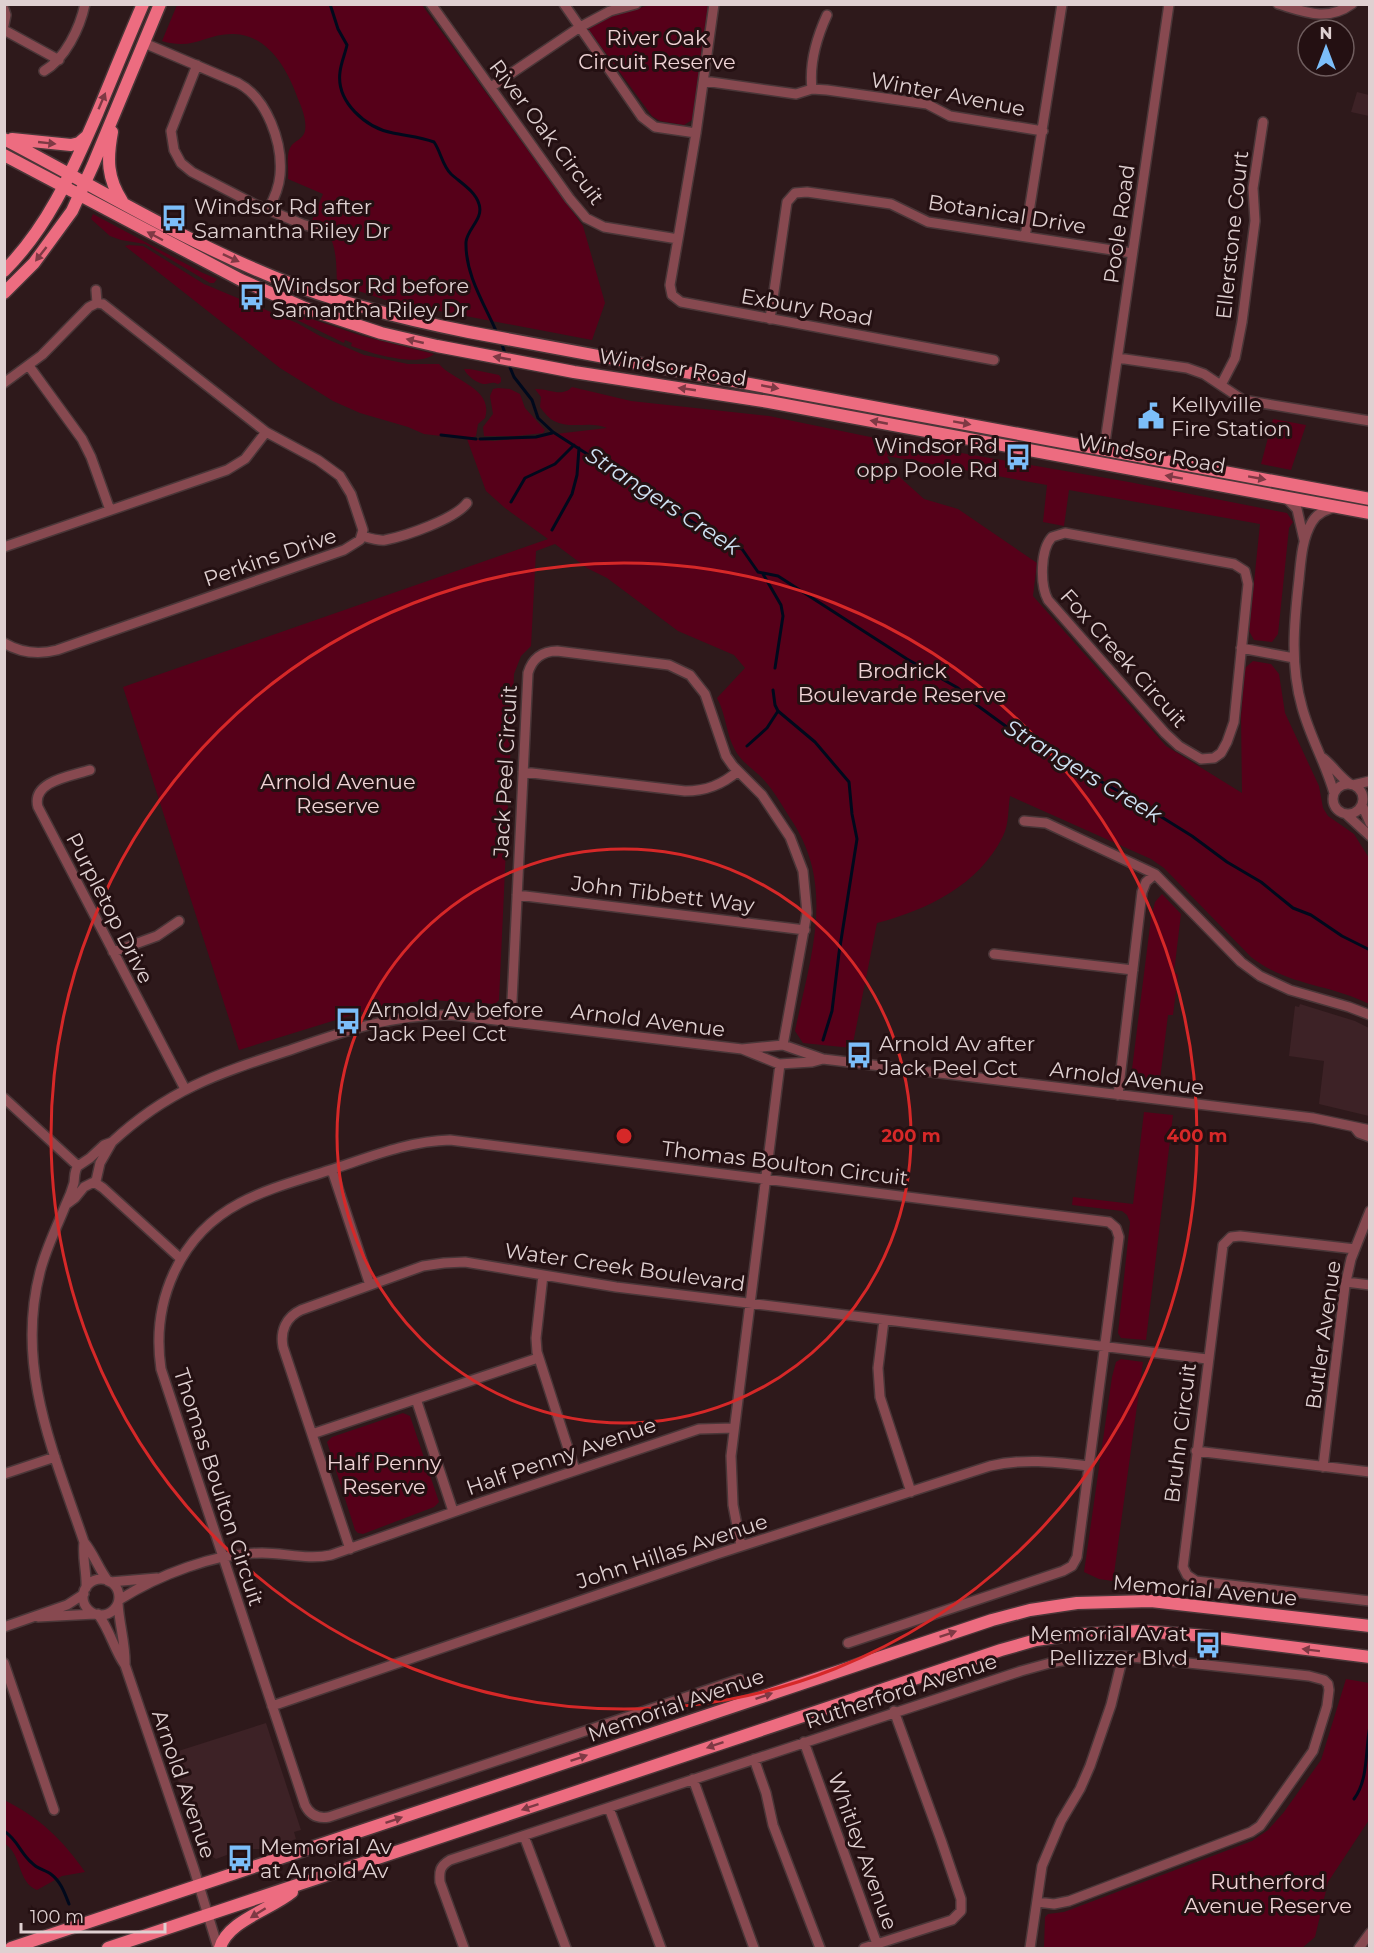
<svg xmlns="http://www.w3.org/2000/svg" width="1374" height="1953" font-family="Montserrat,sans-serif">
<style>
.built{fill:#3d2226}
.green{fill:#560019}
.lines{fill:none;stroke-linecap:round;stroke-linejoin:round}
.stream{stroke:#00091c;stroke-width:3}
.minor-casing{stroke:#4a3638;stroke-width:12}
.major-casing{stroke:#4a3638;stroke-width:15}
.minor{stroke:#874950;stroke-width:9}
.major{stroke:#ed6c80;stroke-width:12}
.oneway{fill:#7e3944}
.ring{fill:none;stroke:#d62828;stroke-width:3}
.labels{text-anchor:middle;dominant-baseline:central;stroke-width:6;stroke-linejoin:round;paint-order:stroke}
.park-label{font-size:21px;fill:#efd3d5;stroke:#241012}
.street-label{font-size:21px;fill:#dfd0d1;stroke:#241012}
.poi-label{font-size:21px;fill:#dfd0d1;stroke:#241012;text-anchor:start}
.water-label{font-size:22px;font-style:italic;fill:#cfe2f3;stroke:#241012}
.centre{fill:#d62828;stroke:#241012;stroke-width:3}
.ring-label{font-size:18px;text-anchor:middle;font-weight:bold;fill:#d62828;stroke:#241012;stroke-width:6;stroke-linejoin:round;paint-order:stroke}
</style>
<rect width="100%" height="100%" fill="#2e191b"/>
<path class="built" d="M1357 92 1369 95V116L1351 112Z
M1300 1004 1355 1021 1369 1028V1116L1319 1104 1324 1061 1289 1056 1295 1006 1299 1007Z
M266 1723 301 1830 294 1832 296 1839 266 1849H243L216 1859 203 1851 169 1754Z"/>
<path class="green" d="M177 5H422L583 226 605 303 592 340 392 302 337 284C336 260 338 231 312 220L323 194 288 179C289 170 286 155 290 148 294 140 303 140 305 131 307 121 302 108 298 99 288 71 269 35 234 34 206 33 194 51 162 41Z
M651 5H708L692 120 684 125 660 121 652 116 588 29 612 14Z
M93 214 203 273 217 279 214 283H210L145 244 121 240 110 236 91 219Z
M129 245 143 246 204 284 297 323 320 336 364 355 408 364H439C453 381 494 388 485 418L478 424 476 436 469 439 494 441 607 428C591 420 571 430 554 421 548 418 544 412 540 407L541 397 535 389C548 388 562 398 572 387L631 401 769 416 880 439 1129 482 1287 513 1293 522 1289 528 1278 634 1272 642 1254 640 1249 631 1260 524 1069 490 1064 526 1043 522 1047 485 887 456 894 472 924 499 958 509 1037 563 1033 596 1166 746 1242 793 1241 716 1245 668 1253 661 1271 664 1279 674 1285 713 1319 786 1323 808 1328 816 1354 834 1369 858V1004C1330 984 1288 986 1251 957L1164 868 1151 859 1010 796C1008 808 1009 825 1003 836 979 885 927 910 877 923L852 1048 803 1043 795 1031C810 958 837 886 790 818 782 805 774 791 764 780 755 770 742 763 735 750 726 734 726 714 717 698L745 668 734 655 678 631 607 578 587 568 555 544 536 551 531 646 521 656 514 674 499 1000 495 1004 429 1000 381 1006 239 1050 123 687 548 539 505 508 486 491 467 439 424 434 408 427 360 413 333 401 280 368 125 246Z
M276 307 362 336 434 354C418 368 370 353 351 346L352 343 345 340 344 343 275 309Z
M464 369H470L499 375 501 378V382L498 384C492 381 490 384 483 384 477 383 466 375 464 369Z
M498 388 510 389 520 394 525 408 545 430 543 433 516 436H484L483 427 493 414 490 396 493 389Z
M1273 419 1306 425 1291 470 1261 464Z
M1162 894 1181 914 1174 972 1178 975 1173 1015H1168L1159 1087 1136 1084 1132 1082 1131 1077 1151 918 1155 902Z
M1144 1112 1173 1115 1146 1340 1121 1338 1118 1333 1130 1222 1127 1215 1122 1211 1072 1205 1073 1197 1133 1204Z
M1121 1359 1143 1362 1113 1581 1099 1579 1084 1572 1112 1377 1116 1362Z
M403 1413 410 1416 439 1502 434 1507 363 1534 358 1533 355 1530 327 1442 332 1437Z
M1346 1679 1369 1683V1820L1328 1882 1315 1937 1302 1948H1044L1045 1917 1048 1914 1064 1912 1252 1841 1268 1830 1284 1812 1321 1760Z
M4 1800C39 1817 63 1840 85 1872L62 1876 37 1890C17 1882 22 1854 5 1844Z"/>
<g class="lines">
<path class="stream" d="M330 4 338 29 347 45C345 54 341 63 340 72 336 102 366 128 393 133 407 136 421 137 434 142 441 152 442 165 451 174 461 183 475 191 479 204 484 219 467 229 466 242 465 275 485 305 497 333
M501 342 506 356
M509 365 514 377 532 400 538 418 553 432 719 539 742 549 758 572 778 576 907 659 958 688 974 703 1011 730 1034 737 1078 769 1131 798 1192 836 1227 862 1261 882 1293 908 1311 915 1342 936 1370 950
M441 435 476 439
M480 439 536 437 552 433
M511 502 525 478 555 464 574 445
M552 530 572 494 577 475 579 448
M763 574 781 605 783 616 775 668
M773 690 775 705 778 711 815 742 849 782 852 814 857 839 839 953 832 1011 823 1040
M747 746 767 728 778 711
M1354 1799C1369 1779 1365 1749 1370 1726
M4 1831C18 1840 20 1853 32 1863 37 1869 46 1870 52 1875 61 1882 65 1894 69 1904"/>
<g class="minor-casing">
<path id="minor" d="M431 4 570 199 586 218 604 227 678 239 696 133 714 4
M564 4 642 117 655 127 696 133
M1278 4C1305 12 1327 22 1352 4
M4 9 6 15 4 25
M4 30 59 60
M144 43 238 83C267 98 283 143 280 175 279 188 274 199 268 210
M197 65 171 131 174 150 181 163 192 172 254 204 302 224 325 231
M44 71C65 59 80 28 85 4
M704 81 796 94 812 89 827 90 927 104 950 116 1043 131
M491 87 580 27 610 11 636 4
M812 89C809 63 816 39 827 15
M1025 237 1062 4
M678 239 670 285 672 295 681 302 994 360
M96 290 97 303
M770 319 787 202 795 193 807 192 891 204 928 222 1132 253
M1118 358 1187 368 1204 374 1243 400 1370 421
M29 366 82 439 91 457 110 510
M4 383 42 355 89 307 97 303 103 304 266 432 318 460 340 476 351 494 363 530 360 540 344 550 57 650C38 655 21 653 4 643
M1221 385 1235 358 1242 322 1255 221 1253 188 1263 122
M1104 449 1169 4
M1286 498 1297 509 1304 540
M1065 533 1234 564 1245 571 1248 584 1234 722 1227 742 1221 753 1214 758 1201 759 1179 746 1165 733 1048 600C1040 585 1040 550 1052 537Z
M362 536C369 538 378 541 385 540 406 536 455 519 467 503
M4 547 227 470 245 459 266 432
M1241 648 1294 658
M1323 758C1333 766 1339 776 1350 784
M90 770C72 776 31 781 38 807L185 1089
M523 772 685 791C706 791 722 785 738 771
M1333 799a15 15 0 1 1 30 0a15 15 0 1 1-30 0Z
M1353 785 1370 781
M1334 793C1326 764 1310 737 1302 707 1290 665 1294 623 1299 579 1301 559 1302 539 1312 522 1317 513 1326 510 1335 507
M1362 805 1370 823
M1346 814 1370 836
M1024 821 1046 823 1155 874 1241 962 1260 976 1290 990 1349 1007 1370 1015
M517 895 805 930
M113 952 157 936 179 921
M994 954 1133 970
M511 1021 528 673C532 659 542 651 557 651L669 665 690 675 705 694 726 756 733 766 762 795 790 837 803 871 807 913 783 1045
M742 1049 779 1064 812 1062 823 1059
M1118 1095 1142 892 1146 882 1155 874
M4 1098 78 1166
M1355 1128 1359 1133 1370 1137
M332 1170 370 1285
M94 1182 103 1188 181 1259
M67 1204 75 1198 84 1187 96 1181 100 1163 112 1142
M1355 1249 1240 1236 1231 1237 1223 1245 1183 1567 1187 1575 1196 1581 1370 1601
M543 1275 536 1338 537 1352 575 1470
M1346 1282 1370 1285
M884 1320 878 1368 880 1397 911 1492
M416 1399 453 1511
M312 1434 538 1358
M1196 1451 1370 1472
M1323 1467 1345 1286 1351 1259 1370 1211
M4 1474 55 1457
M84 1542C82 1558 87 1572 86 1588
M741 1546 733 1505 731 1456 780 1064
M350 1549 283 1347C280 1331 286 1317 301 1310L423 1266 444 1263 465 1262 616 1287 1207 1359
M83 1597a18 18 0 1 1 36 0a18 18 0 1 1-36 0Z
M108 1581C98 1568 94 1554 84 1542 54 1453 15 1368 40 1272 46 1248 57 1227 66 1204 69 1198 72 1190 74 1183 75 1176 74 1171 78 1166L90 1158 104 1145 112 1142C170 1088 220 1073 293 1049 347 1030 394 1014 452 1015L742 1049 783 1045 823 1059 1313 1118 1370 1130
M110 1582 157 1578
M119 1600C158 1575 215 1553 262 1553 285 1553 308 1560 331 1555L482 1502 699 1429 734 1428
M118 1603C119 1624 126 1646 125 1665
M98 1614C111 1632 114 1650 125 1665L194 1869 218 1948
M38 1617 95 1614
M4 1627 67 1605 84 1594
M4 1663 54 1810
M740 1679 329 1817C318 1819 310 1815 305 1805L161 1369C151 1302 179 1235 240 1203 268 1188 300 1180 330 1170 370 1157 408 1141 450 1140L1109 1222 1116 1228 1119 1237 1077 1557 1072 1566 1063 1571 848 1643
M272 1706 717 1554 990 1466C1024 1458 1055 1462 1089 1466
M804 1742 877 1944 952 1920 961 1911V1899L941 1840 894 1711
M754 1759 766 1793 773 1825 820 1948
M693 1779 754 1948
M609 1808 661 1948
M524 1836 566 1948
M464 1948 440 1882C439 1871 440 1866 450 1860L1021 1671 1050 1663 1085 1657 1123 1656 1309 1676 1324 1680 1328 1684 1329 1690 1327 1706 1313 1751 1260 1826 1251 1832 1069 1901 1054 1904 1037 1902
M864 1948 877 1944
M1030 1948 1042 1866 1061 1821 1080 1789 1090 1766 1111 1705 1123 1656
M1359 1948 1370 1933"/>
</g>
<g class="major-casing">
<path id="major" d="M112 132C107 159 107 178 122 201
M4 139C94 186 182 240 276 278 338 303 403 319 469 332L1370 499
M12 139 71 145 79 143 87 136
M4 155 241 280 305 308 381 333 437 346 574 372 769 402 1370 513
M4 271C49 226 72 171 97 114 112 78 127 41 143 4
M4 293 34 263 72 211 93 165 160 4
M11 1948 992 1620 1030 1610 1077 1603 1151 1601 1370 1626
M108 1948 1001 1650 1036 1640 1070 1635 1139 1631 1194 1635 1370 1657
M220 1948C227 1921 272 1909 292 1892"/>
</g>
<use href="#minor" class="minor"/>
<use href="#major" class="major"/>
</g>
<defs><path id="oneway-solid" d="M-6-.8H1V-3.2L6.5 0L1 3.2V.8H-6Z" transform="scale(1.5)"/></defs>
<g class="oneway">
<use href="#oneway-solid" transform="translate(102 101) rotate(-67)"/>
<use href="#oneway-solid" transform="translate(47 143) rotate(6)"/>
<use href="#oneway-solid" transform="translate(155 236) rotate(-152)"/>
<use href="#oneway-solid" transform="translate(41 254) rotate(128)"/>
<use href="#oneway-solid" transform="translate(231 258) rotate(25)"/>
<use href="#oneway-solid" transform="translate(415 341) rotate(-167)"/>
<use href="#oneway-solid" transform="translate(502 358) rotate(-170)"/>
<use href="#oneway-solid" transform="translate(770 387) rotate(11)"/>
<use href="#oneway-solid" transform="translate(687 389) rotate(-172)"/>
<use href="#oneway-solid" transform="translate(879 422) rotate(-169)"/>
<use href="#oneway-solid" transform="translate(962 423) rotate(10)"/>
<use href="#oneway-solid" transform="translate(1174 477) rotate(-170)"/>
<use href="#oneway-solid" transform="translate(1257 478) rotate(10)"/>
<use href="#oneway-solid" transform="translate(948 1634) rotate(-19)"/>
<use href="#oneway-solid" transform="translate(1311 1650) rotate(-173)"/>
<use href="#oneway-solid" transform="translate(764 1696) rotate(-19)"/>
<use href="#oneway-solid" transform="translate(715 1745) rotate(161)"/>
<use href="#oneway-solid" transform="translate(579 1758) rotate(-19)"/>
<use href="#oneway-solid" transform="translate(530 1807) rotate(161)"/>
<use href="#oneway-solid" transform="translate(394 1820) rotate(-19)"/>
<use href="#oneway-solid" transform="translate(258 1913) rotate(148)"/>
</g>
<g class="ring">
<circle cx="624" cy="1136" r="287"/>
<circle cx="624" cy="1136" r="573"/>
</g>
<defs>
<g id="bus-bare" transform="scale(2.07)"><path d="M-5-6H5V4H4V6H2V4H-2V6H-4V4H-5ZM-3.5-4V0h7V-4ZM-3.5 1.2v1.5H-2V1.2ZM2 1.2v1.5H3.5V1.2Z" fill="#7cbef9" stroke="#241012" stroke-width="2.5" paint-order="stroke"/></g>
<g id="civic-bare" transform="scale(2.07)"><path d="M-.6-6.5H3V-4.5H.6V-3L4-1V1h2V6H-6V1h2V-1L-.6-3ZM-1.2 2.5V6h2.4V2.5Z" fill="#7cbef9" stroke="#241012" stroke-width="2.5" paint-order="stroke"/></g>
</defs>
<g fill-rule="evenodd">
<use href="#bus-bare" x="174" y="218"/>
<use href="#bus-bare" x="252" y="297"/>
<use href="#civic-bare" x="1151" y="416"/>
<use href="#bus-bare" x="1018" y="457"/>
<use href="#bus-bare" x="348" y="1021"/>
<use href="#bus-bare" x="859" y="1055"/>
<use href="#bus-bare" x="1208" y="1645"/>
<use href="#bus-bare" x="240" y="1858"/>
</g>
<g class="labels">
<g class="park-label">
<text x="657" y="37">River Oak<tspan x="657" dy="24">Circuit Reserve</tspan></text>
<text x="902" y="670">Brodrick<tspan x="902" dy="24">Boulevarde Reserve</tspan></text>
<text x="338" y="781">Arnold Avenue<tspan x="338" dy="24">Reserve</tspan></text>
<text x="384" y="1462">Half Penny<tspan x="384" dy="24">Reserve</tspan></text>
<text x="1268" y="1881">Rutherford<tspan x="1268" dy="24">Avenue Reserve</tspan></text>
</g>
<g class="street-label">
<text transform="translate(948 94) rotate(11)">Winter Avenue</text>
<text transform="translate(547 132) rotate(53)">River Oak Circuit</text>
<text transform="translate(1007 214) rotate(9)">Botanical Drive</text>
<text transform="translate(1119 224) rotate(-82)">Poole Road</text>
<text transform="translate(1232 235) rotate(-84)">Ellerstone Court</text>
<text transform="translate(807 307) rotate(10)">Exbury Road</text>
<text transform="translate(673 367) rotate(9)">Windsor Road</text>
<text transform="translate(1152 453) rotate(10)">Windsor Road</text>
<text transform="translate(270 557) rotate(-19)">Perkins Drive</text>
<text transform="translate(1124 658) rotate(48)">Fox Creek Circuit</text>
<text transform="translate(505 771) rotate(-87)">Jack Peel Circuit</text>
<text transform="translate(663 894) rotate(7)">John Tibbett Way</text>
<text transform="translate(110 908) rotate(63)">Purpletop Drive</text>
<text transform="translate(648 1020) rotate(7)">Arnold Avenue</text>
<text transform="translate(1127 1078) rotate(7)">Arnold Avenue</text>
<text transform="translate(785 1163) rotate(7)">Thomas Boulton Circuit</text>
<text transform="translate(625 1267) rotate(8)">Water Creek Boulevard</text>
<text transform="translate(1323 1335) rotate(-82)">Butler Avenue</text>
<text transform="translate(1180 1433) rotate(-83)">Bruhn Circuit</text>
<text transform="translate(561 1456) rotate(-19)">Half Penny Avenue</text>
<text transform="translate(219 1487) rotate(72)">Thomas Boulton Circuit</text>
<text transform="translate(672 1551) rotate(-18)">John Hillas Avenue</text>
<text transform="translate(1205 1590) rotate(5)">Memorial Avenue</text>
<text transform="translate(901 1691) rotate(-18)">Rutherford Avenue</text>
<text transform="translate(676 1705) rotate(-19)">Memorial Avenue</text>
<text transform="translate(184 1784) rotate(71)">Arnold Avenue</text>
<text transform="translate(863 1851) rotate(70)">Whitley Avenue</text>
</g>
<g class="poi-label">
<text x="194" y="206">Windsor Rd after<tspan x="194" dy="24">Samantha Riley Dr</tspan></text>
<text x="272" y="285">Windsor Rd before<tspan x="272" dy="24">Samantha Riley Dr</tspan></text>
<text x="1171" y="404">Kellyville<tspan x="1171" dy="24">Fire Station</tspan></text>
<text x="998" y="445" text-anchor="end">Windsor Rd<tspan x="998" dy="24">opp Poole Rd</tspan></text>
<text x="368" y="1009">Arnold Av before<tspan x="368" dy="24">Jack Peel Cct</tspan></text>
<text x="879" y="1043">Arnold Av after<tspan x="879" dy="24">Jack Peel Cct</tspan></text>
<text x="1188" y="1633" text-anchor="end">Memorial Av at<tspan x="1188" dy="24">Pellizzer Blvd</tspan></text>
<text x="260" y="1846">Memorial Av<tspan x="260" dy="24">at Arnold Av</tspan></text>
</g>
<g class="water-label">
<text transform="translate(663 501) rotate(33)">Strangers Creek</text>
<text transform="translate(1083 771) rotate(31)">Strangers Creek</text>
</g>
</g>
<circle cx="624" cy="1136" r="9" class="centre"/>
<g class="ring-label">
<text x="911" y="1142">200 m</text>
<text x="1197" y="1142">400 m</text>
</g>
<rect width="1374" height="1953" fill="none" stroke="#dfd0d1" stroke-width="12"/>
<g transform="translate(1326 48)"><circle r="28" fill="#241012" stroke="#6f5d5e" stroke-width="1.5"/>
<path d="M0-4.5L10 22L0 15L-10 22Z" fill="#7cbef9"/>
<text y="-9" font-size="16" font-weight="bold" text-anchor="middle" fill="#dfd0d1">N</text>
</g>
<path d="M21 1923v9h144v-9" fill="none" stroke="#dfd0d1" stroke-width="3"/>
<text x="30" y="1923" font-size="18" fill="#dfd0d1" stroke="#241012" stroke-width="4.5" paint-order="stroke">100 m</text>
</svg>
